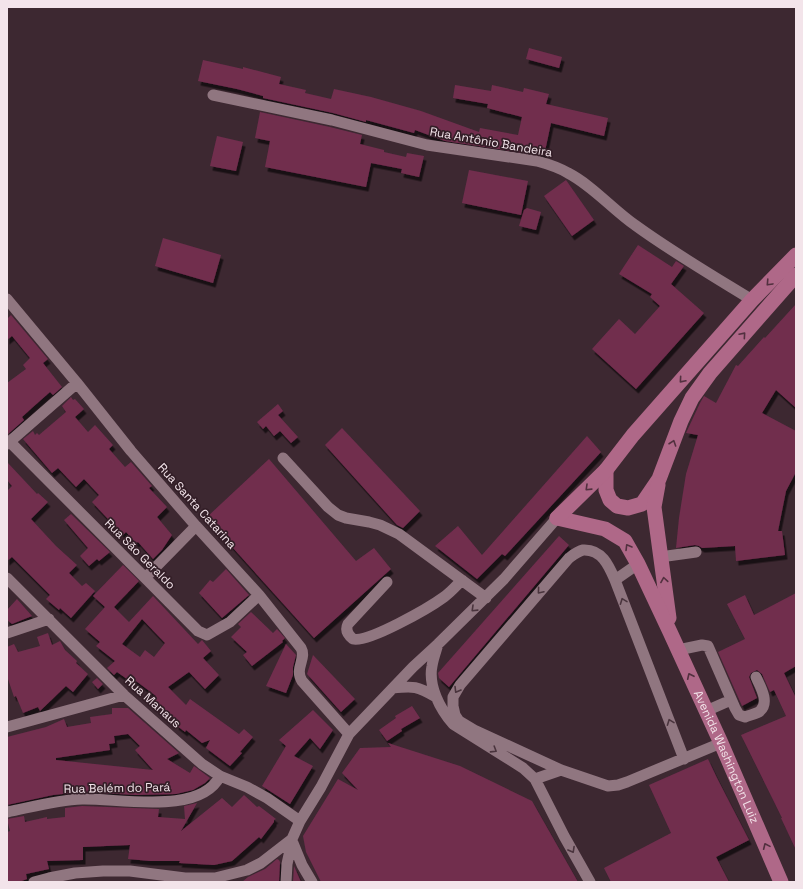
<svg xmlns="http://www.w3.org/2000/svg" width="803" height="889" font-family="'Space Grotesk',sans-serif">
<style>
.building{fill:#712d4e;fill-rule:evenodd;filter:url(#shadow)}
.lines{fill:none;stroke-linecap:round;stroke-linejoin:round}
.minor{stroke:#907680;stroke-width:11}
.major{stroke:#af6888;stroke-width:15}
.oneway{stroke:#52303f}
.oneway2{stroke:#4a343d}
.labels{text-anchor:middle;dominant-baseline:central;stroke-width:3.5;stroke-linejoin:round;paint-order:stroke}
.street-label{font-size:12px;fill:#f3e4ea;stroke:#331e27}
</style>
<defs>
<filter id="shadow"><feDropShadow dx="2.5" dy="4.5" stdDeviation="0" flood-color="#0009"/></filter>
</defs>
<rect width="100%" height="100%" fill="#3d2831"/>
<path class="building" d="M529 48 562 57 559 68 526 59Z
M203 60 243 69V67L281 77 279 84 306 90 305 93 331 99 334 89 371 97 421 111 479 132 480 128 518 135 522 117 487 108 488 104 453 98 455 85 491 91 492 85 523 92 524 88 549 94 546 104 608 118 604 136 551 123 544 156 445 141 415 130 414 133 366 120V122L333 113 263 98V96L237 89 198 81Z
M260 112 330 127 362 135 360 144 384 150V152L406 157 407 153 424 156 419 177 401 173 402 169 371 163 366 187 265 167 270 141 255 138Z
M217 136 243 142 236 171 210 166Z
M469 170 528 181 521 215 462 203Z
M566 180 594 220 572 236 544 196Z
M527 208 541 212 536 230 519 226 524 210Z
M163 238 221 255 213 283 155 266Z
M638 245 672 267 676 261 684 266 671 284 704 313 636 389 592 349 619 319 635 334 660 306 650 297 652 294 619 274Z
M796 304V408L776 390 762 413 796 431V472L786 491 778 531H782L785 555 736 561 735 546 702 548 699 546 695 545 676 548 679 518 686 474 698 435 686 433 700 403 704 396 716 403 736 365 738 366 764 337 765 338Z
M11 315 48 359 43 363 62 387 53 395 50 392 33 407 22 417 24 420 7 435V383L26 369 23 365 30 358 12 336 7 340V319Z
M71 397 73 400 75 399 84 409 75 417 88 432 95 425 113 445 109 449 125 467 131 462 152 486 149 488 167 507 157 517 172 535 162 550 153 559 138 542 136 543 126 532 123 535 92 502 99 495 84 479 76 487 58 468 52 473 23 439 33 431 35 435 37 433 39 435 66 412 62 406Z
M278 404 283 411 278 415 298 437 291 443 280 431 274 436 266 426 263 429 257 422Z
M342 428 420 511 403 528 397 525 325 445Z
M587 436 601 452 505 556 502 554 477 579 435 546 458 526 482 555Z
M269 459 356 561 374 548 391 569 314 638 206 518Z
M7 462 37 494 38 493 48 502 31 519 56 546 77 565 69 573 82 586 86 583 95 591 71 618 60 608 59 610 46 599 50 595 12 557 7 561V491L12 486 7 480Z
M71 514 110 552 99 561 97 559 89 566 80 556 88 548 64 520Z
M559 536 569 545 449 687 439 678 438 673Z
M123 565 139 581 114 607 129 622 153 596 198 644 202 640 211 651 203 658 219 675 205 689 189 672 168 687 186 705 190 699 239 734 244 729 253 737 240 752 242 753 230 766 206 748 210 740 202 743 186 730 185 732 176 725 177 723 169 718 170 717 152 700 156 696 136 681 134 684 117 672 114 675 107 668 115 661 96 646 100 642 85 629 105 607 93 596ZM142 619 165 643 154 657 145 650 140 657 122 644Z
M226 569 249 595 222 618 199 593 210 580 213 582Z
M796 593V666L784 673 796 698V850L781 818H782L741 735 786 716 774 690 770 692 762 674 757 670 751 673 749 677 757 698 742 706 718 652 745 639 727 604 745 595 754 615Z
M17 599 32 616 12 624 7 620V610Z
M251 612 273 633 277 629 285 638 282 641 283 642 252 666 243 655 247 652 231 637 241 627 238 624Z
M48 633 52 645 60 641 65 650 77 661 76 663 88 674 73 692 66 686 40 711 38 707 23 713 16 696 14 697 7 676V647L14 644 18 652 40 646 37 637Z
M286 644 296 655 293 667V675L286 693 266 686Z
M313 655 355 699 341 712 307 674Z
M97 678 103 684 98 689 92 682Z
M412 706 420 718 401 729 402 731 387 741 379 730 396 718 395 716Z
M112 708H128L179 753 167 759 190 773 194 766 210 778 205 783 193 790 176 794 137 795 82 792 53 795 7 805V737L46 727 64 719 67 727 91 723 90 717 112 714ZM128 734 140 746 135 750 153 770 56 760V758L110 750 109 744 115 743 114 736Z
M313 710 333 730 320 749 310 738 294 756 313 766 290 804 262 786 286 746 279 740Z
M388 743 460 766 532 801 578 882H321L306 852 303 836 338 779 358 790 342 773 360 748 391 747Z
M708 759 717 778 749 840 716 857 729 882H611L604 868 671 833 649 785Z
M244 795 257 807 259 806 276 819 274 820V822L261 839 259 837 232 861 214 865 179 863 180 861H150L128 859 130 845 83 847V860L47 861 49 869 26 874 27 879 19 882H7V832L10 831 7 819 24 816 25 822 47 817V819L65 817V808L82 806 159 809 158 817 185 819 184 806 197 803 181 831 222 798 232 807Z
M277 859 279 860 280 862 279 882H242L248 877 265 869Z
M294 866 301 882H293Z"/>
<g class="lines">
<path class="minor" d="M213 95 332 120 427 145 537 161C548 164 558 167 568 173 593 186 612 209 635 225 672 252 713 276 752 300
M7 299 77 383 131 451 196 526 259 595 301 648C307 659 294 668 302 681L349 734
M10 442 198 631 207 635 230 622 259 595
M7 444 77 383
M283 458 328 507 338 515 346 518 369 522 380 525 399 534 486 598
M660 557 696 552
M146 577 196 526
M7 578 124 695 202 764 220 776 247 787 267 798 300 821
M615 580 638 564
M387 582 348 624C345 630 348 635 353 639 368 643 429 608 444 597 451 592 456 586 462 580
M7 633 49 619
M438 644C436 651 433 659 432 666 428 686 440 709 453 724L523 768 535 779 564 836 590 882
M678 650 702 645 708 646 735 708 739 715 745 717C749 715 757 714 760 711 770 702 760 686 756 677
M393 688C414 686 417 686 436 697
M706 711 731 700
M7 727 124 695
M684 759 615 580C609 566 602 549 583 550 578 551 573 555 569 558L460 685 453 697V706L455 715 459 721 474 730 561 770 608 786 618 785 627 782 721 743
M535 779 561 770
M7 812C32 807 57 800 82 799 119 798 200 816 220 776
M293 843 302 865 312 882
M34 882 49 878 75 873 103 871H130L185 878H215L247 870 261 863 292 839 300 821 321 787 349 734 413 667 438 644 504 579 557 518
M286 882 287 864 292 841"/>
<g class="major">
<path d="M606 470V490L610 500 617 506 628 508 642 504 659 479 681 421 692 398 710 373 796 275"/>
<path d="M658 485 654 507 669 618"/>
<path id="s1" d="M557 518 605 529 625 541 638 564 670 632 721 743 781 882"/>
<path d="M557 518 606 470 633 435 752 300 796 255"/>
</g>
</g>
<defs><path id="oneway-chevron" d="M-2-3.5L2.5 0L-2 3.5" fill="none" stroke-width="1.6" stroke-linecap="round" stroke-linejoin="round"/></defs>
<g class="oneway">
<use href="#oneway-chevron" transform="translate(769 283) rotate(133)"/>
<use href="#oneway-chevron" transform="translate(743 335) rotate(-49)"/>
<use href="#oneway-chevron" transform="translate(682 380) rotate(131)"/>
<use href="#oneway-chevron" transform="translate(673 443) rotate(-71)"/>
<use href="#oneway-chevron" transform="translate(588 488) rotate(136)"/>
<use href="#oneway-chevron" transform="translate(628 547) rotate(-121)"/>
<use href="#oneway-chevron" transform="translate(664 580) rotate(-99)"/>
<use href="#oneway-chevron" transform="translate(690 676) rotate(-115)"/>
<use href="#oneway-chevron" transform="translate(766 846) rotate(-114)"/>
</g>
<g class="oneway2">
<use href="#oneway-chevron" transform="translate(540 591) rotate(130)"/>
<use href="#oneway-chevron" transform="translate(623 601) rotate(-111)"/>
<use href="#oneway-chevron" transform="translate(474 609) rotate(136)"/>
<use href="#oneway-chevron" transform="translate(457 690) rotate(121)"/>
<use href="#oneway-chevron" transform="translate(670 722) rotate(-111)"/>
<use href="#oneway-chevron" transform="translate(494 750) rotate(32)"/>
<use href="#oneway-chevron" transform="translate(572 850) rotate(61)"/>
</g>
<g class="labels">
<g class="street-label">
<text transform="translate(491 142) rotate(10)">Rua Antônio Bandeira</text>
<text transform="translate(197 506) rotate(48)">Rua Santa Catarina</text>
<text transform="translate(140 554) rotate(45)">Rua São Geraldo</text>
<text transform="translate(153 702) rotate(42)">Rua Manaus</text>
<text stroke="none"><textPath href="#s1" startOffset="311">Avenida Washington Luiz</textPath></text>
<text transform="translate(117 788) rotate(-1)">Rua Belém do Pará</text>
</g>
</g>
<rect width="803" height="889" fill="none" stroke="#f3e4ea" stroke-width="16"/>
</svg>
